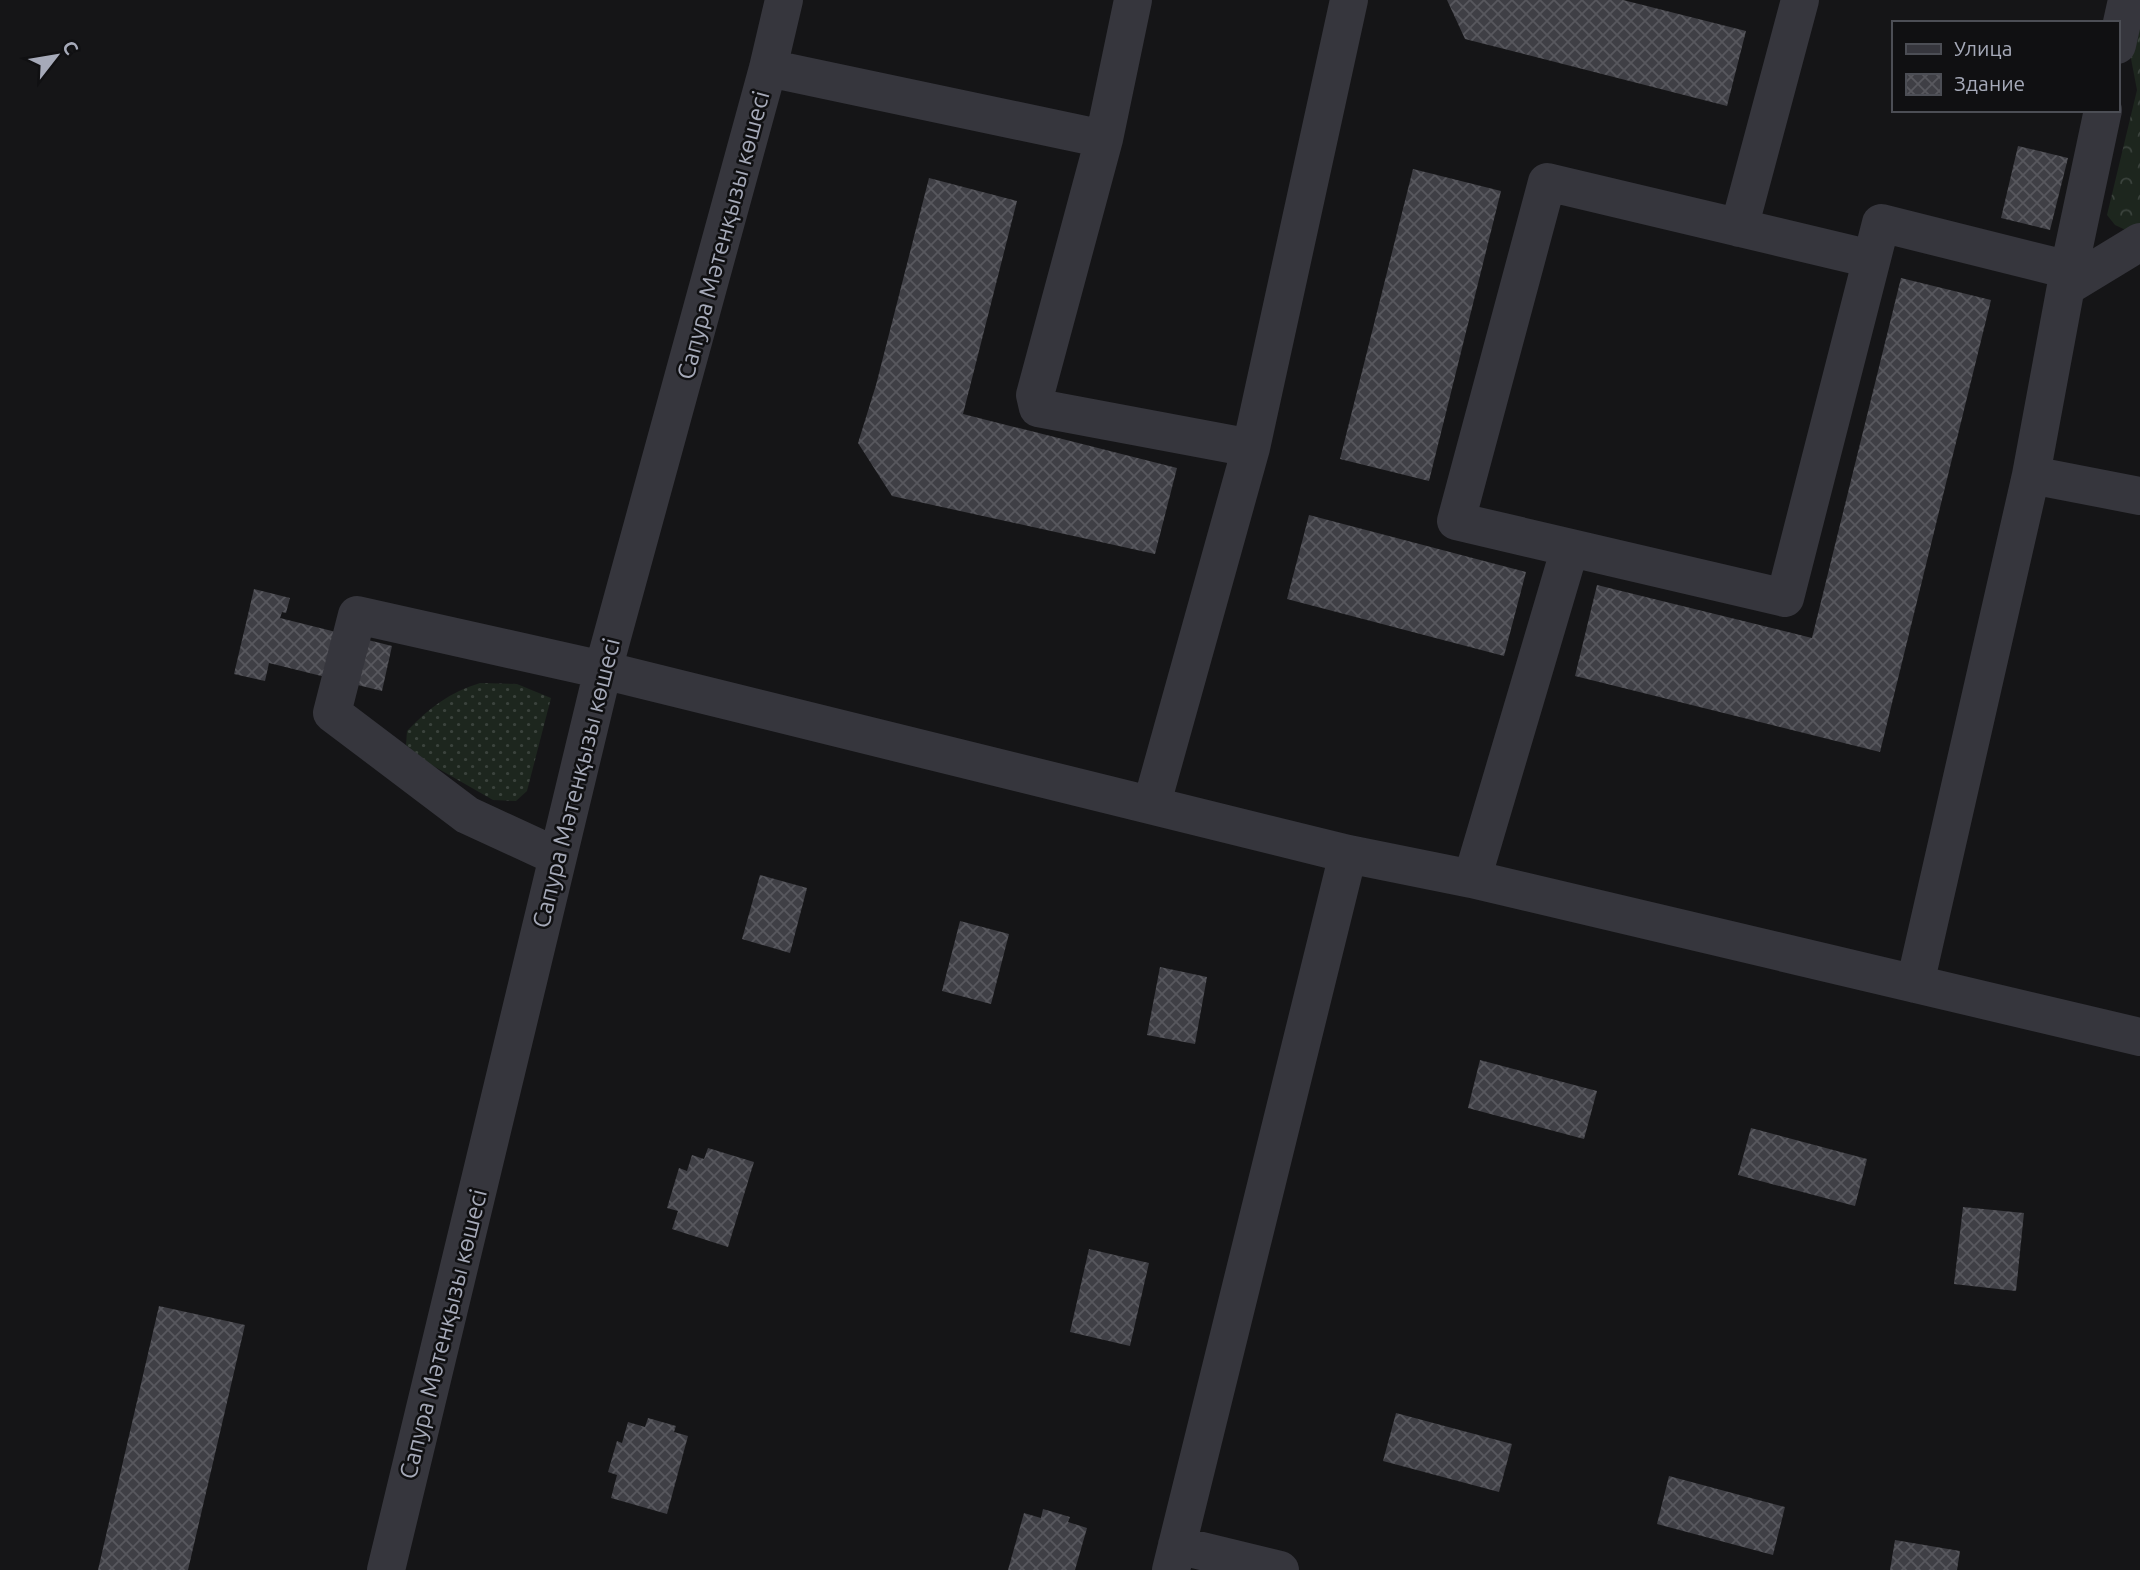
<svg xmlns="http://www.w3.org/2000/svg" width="2140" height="1570" font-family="Ubuntu,sans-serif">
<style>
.grass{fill:url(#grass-dots)}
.park{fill:url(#park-crowns)}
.building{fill:url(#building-cross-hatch)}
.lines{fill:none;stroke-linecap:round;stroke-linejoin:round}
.minor{stroke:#36363d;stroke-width:38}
.labels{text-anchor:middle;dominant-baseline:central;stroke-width:5;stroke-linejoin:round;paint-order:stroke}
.street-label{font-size:24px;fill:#a6aab9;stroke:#101012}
</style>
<defs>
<pattern id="grass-dots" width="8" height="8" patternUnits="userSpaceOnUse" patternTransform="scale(1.75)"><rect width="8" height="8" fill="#1d261e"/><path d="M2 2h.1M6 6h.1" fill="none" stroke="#3b433d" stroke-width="1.8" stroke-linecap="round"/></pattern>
<pattern id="park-crowns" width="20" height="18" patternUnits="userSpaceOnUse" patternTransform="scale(1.75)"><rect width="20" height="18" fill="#1d261e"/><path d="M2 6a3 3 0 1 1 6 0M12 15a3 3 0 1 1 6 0" fill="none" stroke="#3b433d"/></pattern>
<pattern id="building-cross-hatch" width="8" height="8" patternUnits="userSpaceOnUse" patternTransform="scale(1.75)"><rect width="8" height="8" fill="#3f3f45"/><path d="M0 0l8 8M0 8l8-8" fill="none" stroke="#58585e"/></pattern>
</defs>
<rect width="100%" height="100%" fill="#151517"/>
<path class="grass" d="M480 683 517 684 551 698 527 791 516 801 493 800 423 760 406 745 407 731C429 708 450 692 480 683Z"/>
<path class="park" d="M2140 0V226L2130 232 2115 225 2107 215 2137 90 2127 38Z"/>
<path class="building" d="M1447 0H1623L1746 31 1727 106 1465 39Z
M2018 146 2068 158 2050 230 2001 218Z
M1413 169 1501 191 1429 481 1340 459Z
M929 178 1017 201 963 414 1177 468 1155 554 892 496 858 443 876 385Z
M1901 278 1991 300 1880 752 1575 676 1597 585 1812 638Z
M1309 515 1526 572 1504 656 1287 599Z
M254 589 290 598 286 613 282 612 280 618 392 646 382 691 269 663 265 681 234 674Z
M760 875 807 888 790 953 742 939Z
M960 921 1009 934 991 1004 942 991Z
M1160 967 1207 977 1195 1044 1147 1035Z
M1480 1060 1597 1091 1584 1139 1468 1108Z
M1751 1128 1867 1159 1855 1206 1738 1175Z
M708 1148 754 1162 728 1247 672 1229 678 1211 667 1208 679 1168 687 1171 692 1155 704 1159Z
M1963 1207 2024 1213 2016 1291 1954 1284Z
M1089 1249 1149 1263 1130 1346 1070 1332Z
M159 1306 245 1325 188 1570H98Z
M1396 1413 1512 1444 1499 1492 1383 1461Z
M648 1418 676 1426 674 1432 688 1436 667 1514 611 1498 617 1475 608 1472 617 1441 622 1443 628 1422 645 1427Z
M1669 1476 1785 1507 1773 1555 1657 1524Z
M1043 1509 1070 1517 1068 1522 1087 1528 1075 1570H1008L1024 1513 1041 1518Z
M1895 1540 1960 1551 1957 1570H1890Z"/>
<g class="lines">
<path class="minor" d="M1133 0 1104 139 1035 395 1038 408 1251 448
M2117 45 2127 0
M768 68 1104 139
M1739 228 1800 0
M1871 259 1547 182 1456 521 1785 598 1881 223 2069 270
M2066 287 2140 242
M2031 475 2140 496
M1152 803 1251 448 1349 0
M558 857 467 815 332 713 357 615 603 670 1348 854 1472 879 2140 1037
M1472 879 1570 548
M1915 984 2031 475 2069 270 2103 110
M1177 1545 1280 1570
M386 1570 603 670 768 68 784 0
M1171 1570 1348 854"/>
</g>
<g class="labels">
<g class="street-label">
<text transform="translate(723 235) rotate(-75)">Сапура Мәтенқызы көшесі</text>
<text transform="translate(576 783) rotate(-76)">Сапура Мәтенқызы көшесі</text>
<text transform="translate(443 1334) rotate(-76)">Сапура Мәтенқызы көшесі</text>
</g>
</g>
<rect x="1892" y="21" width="228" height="91" fill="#101012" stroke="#4c4e55" stroke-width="2"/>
<rect x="1906" y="44" width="35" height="10" fill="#36363d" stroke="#4c4e55" stroke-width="2"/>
<text x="1954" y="56" font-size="21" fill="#a6aab9">Улица</text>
<rect x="1906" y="74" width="35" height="21" fill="url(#building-cross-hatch)" stroke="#4c4e55" stroke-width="2"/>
<text x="1954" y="91" font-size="21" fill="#a6aab9">Здание</text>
<g transform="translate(56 56) rotate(59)" stroke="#101012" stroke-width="5" paint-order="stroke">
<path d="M0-5L12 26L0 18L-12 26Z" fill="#a6aab9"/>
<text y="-10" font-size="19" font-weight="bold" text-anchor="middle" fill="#a6aab9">С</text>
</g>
</svg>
